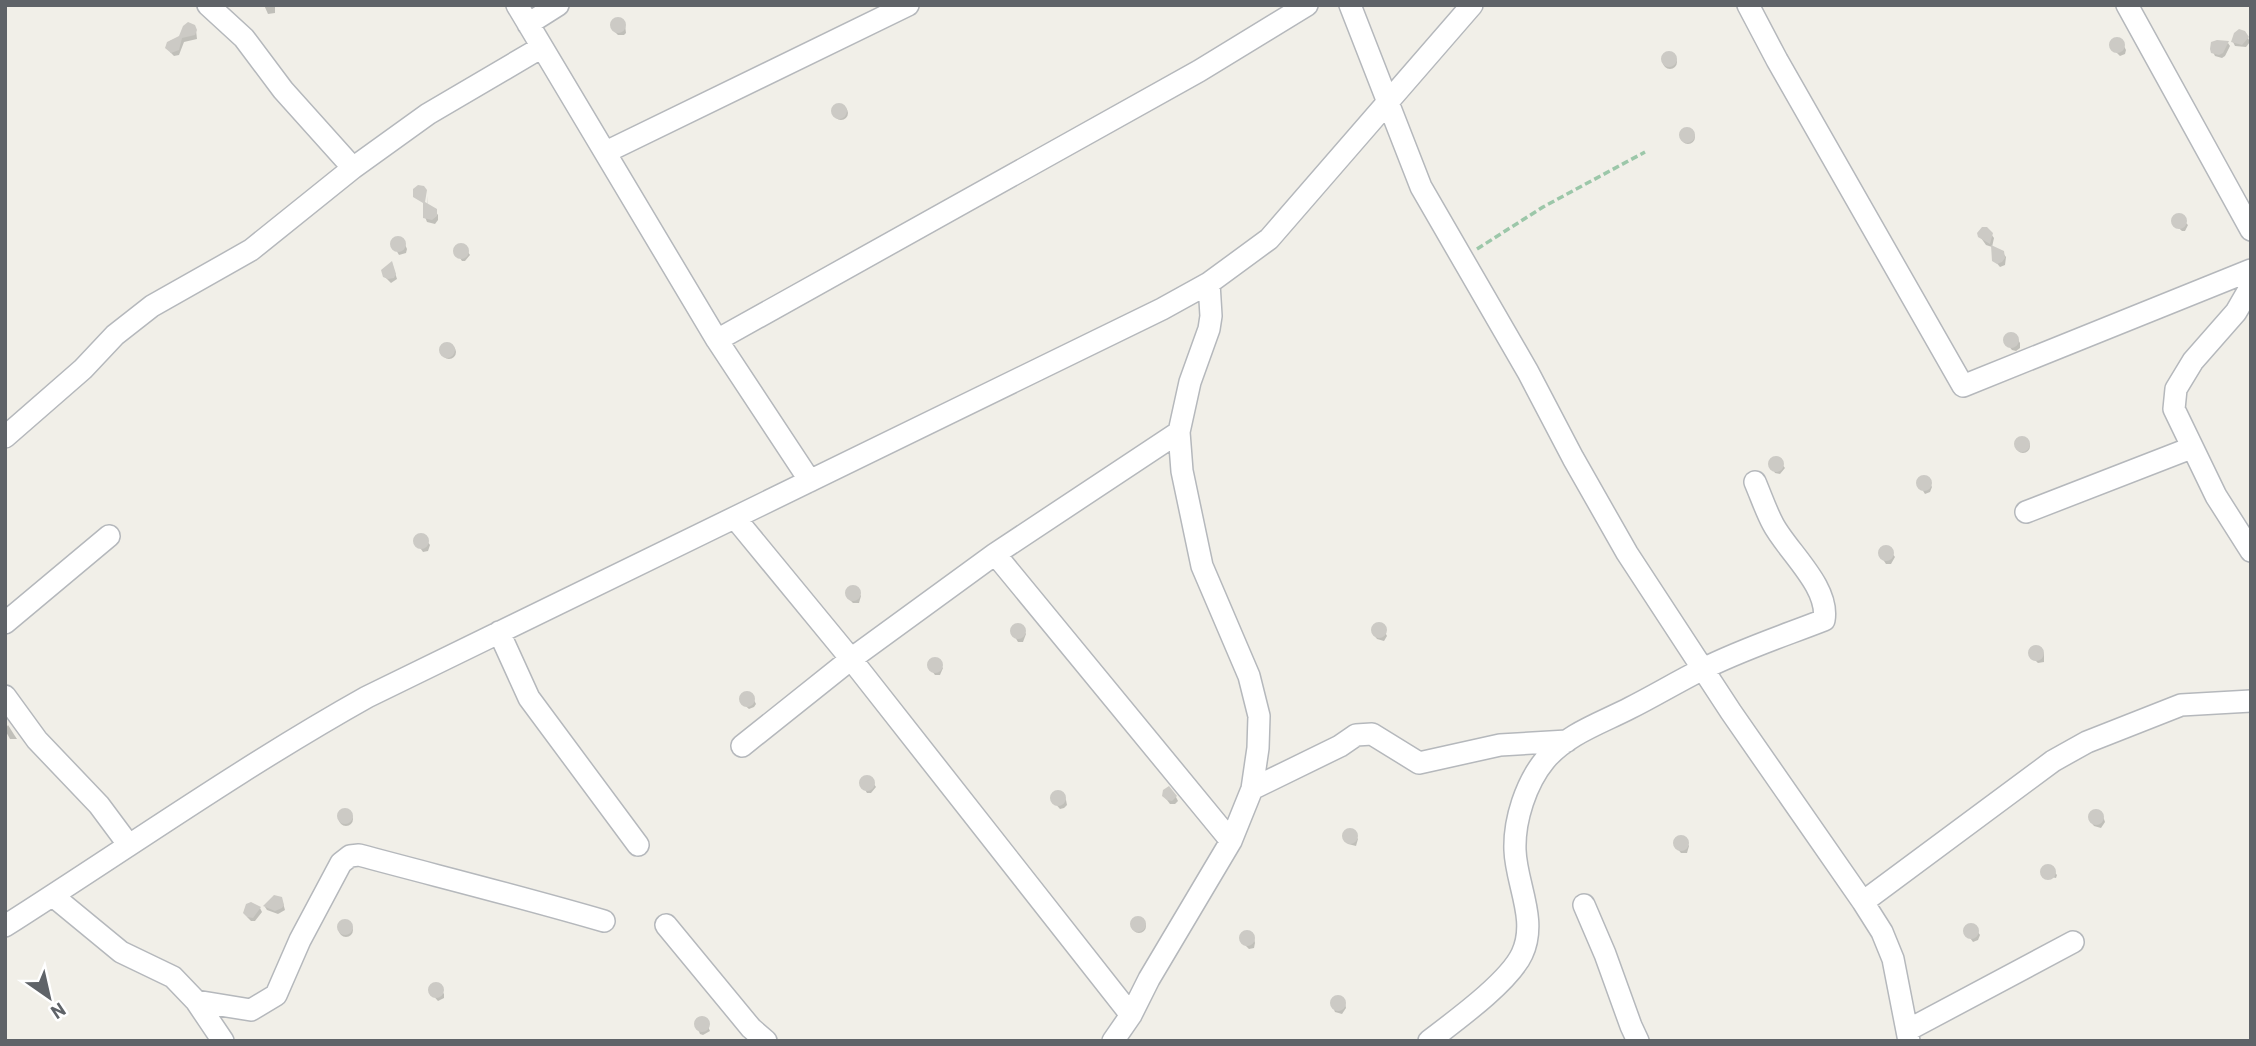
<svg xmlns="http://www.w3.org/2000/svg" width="2256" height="1046" font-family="Barlow,sans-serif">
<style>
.shadow{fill:#0003}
.building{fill:#cccac5}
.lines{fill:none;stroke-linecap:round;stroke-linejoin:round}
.minor-casing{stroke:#b5b8bc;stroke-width:24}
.path{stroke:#9cc7a9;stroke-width:3.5;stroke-dasharray:7 3.5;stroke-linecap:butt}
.minor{stroke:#fff;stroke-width:21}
</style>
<rect width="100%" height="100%" fill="#f1efe8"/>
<path class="shadow" d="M264 5H275V13L268 14Z
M617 19 623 21 625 25 626 33 624 35H618L613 30V22Z
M196 30 197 39 184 42 179 55 174 56 170 52V41Z
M2246 34 2250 42 2246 47 2235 46 2233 42Z
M2116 39 2121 40 2126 50 2125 54 2120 56 2113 49 2112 44Z
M2228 43 2230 46 2225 56 2222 58 2215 56 2213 52Z
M1663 62a7 7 0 1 1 14 0a7 7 0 1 1-14 0Z
M834 113a7 7 0 1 1 14 0a7 7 0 1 1-14 0Z
M1681 137a7 7 0 1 1 14 0a7 7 0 1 1-14 0Z
M428 195 427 205 435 211 438 215V220L435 224 427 222 425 217Z
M2178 215 2188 225 2185 231H2182L2173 223Z
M1988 230 1994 238 1992 247 1986 245 1979 235Z
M398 238 403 240 407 249 406 253 399 255 392 243Z
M460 245 464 246 470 255 465 261H462L455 251Z
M2003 253 2006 257 2005 265 2000 267 1994 260Z
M392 263 397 279 391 283 384 276Z
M2009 335H2015L2020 343V348L2016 351 2012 350 2006 343V337Z
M442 352a7 7 0 1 1 14 0a7 7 0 1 1-14 0Z
M2016 446a7 7 0 1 1 14 0a7 7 0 1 1-14 0Z
M1777 458 1785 468 1780 474 1775 473 1770 464 1773 459Z
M1923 477 1927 478 1932 487 1930 492 1925 494 1918 483 1919 480Z
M420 535 424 537 430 545 428 551 423 552 416 542Z
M1885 547 1889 549 1895 557 1891 564H1886L1880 555V551Z
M851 587 856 588 861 596 859 603H853L848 598V590Z
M1378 624 1382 626 1387 636 1384 641 1377 639 1374 635 1373 629Z
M1018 626H1021L1026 634 1023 642H1018L1012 632 1013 627Z
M2036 647 2041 650 2044 654V662L2038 663 2032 657 2031 654 2033 648Z
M934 659 943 668 940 675H935L929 667V663Z
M746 693 751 694 756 704 754 707 749 709 742 703 741 698Z
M8 725 15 736 17 739H10L5 730Z
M865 777 870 778 876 787 871 793H867L861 783Z
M1057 792 1063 795 1066 800 1067 805 1064 808 1060 809 1052 800Z
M1164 796 1176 797 1178 801 1175 804H1170Z
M2096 812 2101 814 2104 819 2105 822 2101 828 2094 826 2091 822 2090 816Z
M339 819a7 7 0 1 1 14 0a7 7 0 1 1-14 0Z
M1348 830H1350L1358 839 1356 846 1348 844 1345 840 1344 835Z
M1680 837 1684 838 1689 846 1687 853H1681L1676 847V840Z
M2049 866 2057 875 2056 878 2043 875 2045 867Z
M283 903 285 910 278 914 267 910 265 907Z
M260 908 262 912 255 921H251L247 917Z
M1132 926a7 7 0 1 1 14 0a7 7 0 1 1-14 0Z
M339 930a7 7 0 1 1 14 0a7 7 0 1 1-14 0Z
M1971 925 1974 926 1980 935 1978 940 1973 942 1965 931 1966 928Z
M1246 932 1251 934 1254 938 1255 943 1254 948 1249 949 1242 942 1241 937Z
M437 984 444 994V998L438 1001 429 991 432 985Z
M1336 997 1342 999 1345 1003 1346 1008 1342 1014 1335 1012 1333 1007 1332 1002Z
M698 1020H705L710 1031 703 1035 700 1034 696 1024Z"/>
<path class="building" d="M610 25a8 8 0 1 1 16 0a8 8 0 1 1-16 0Z
M188 22 195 25 197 30 195 35 182 38 179 50 171 53 165 48 167 42 179 36 183 26Z
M2239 29 2245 31 2249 37 2242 45 2231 42 2234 33Z
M2109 45a8 8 0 1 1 16 0a8 8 0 1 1-16 0Z
M2217 40 2229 41 2223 53 2219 55 2211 53 2210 49 2211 42Z
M1661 59a8 8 0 1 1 16 0a8 8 0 1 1-16 0Z
M831 111a8 8 0 1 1 16 0a8 8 0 1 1-16 0Z
M1679 135a8 8 0 1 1 16 0a8 8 0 1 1-16 0Z
M418 185 424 186 427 190 425 202 437 209V216L432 220 423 218V203L413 197V189Z
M2171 221a8 8 0 1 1 16 0a8 8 0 1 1-16 0Z
M1982 227H1987L1993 233 1990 244 1978 237 1977 233Z
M390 244a8 8 0 1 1 16 0a8 8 0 1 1-16 0Z
M453 251a8 8 0 1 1 16 0a8 8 0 1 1-16 0Z
M1991 245 2004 251 2005 258 2002 262 1997 264 1992 261Z
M392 261 396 274 394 278 388 279 383 277 381 270Z
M2003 340a8 8 0 1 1 16 0a8 8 0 1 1-16 0Z
M439 350a8 8 0 1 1 16 0a8 8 0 1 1-16 0Z
M2014 444a8 8 0 1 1 16 0a8 8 0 1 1-16 0Z
M1768 464a8 8 0 1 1 16 0a8 8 0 1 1-16 0Z
M1916 483a8 8 0 1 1 16 0a8 8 0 1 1-16 0Z
M413 541a8 8 0 1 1 16 0a8 8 0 1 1-16 0Z
M1878 553a8 8 0 1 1 16 0a8 8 0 1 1-16 0Z
M845 593a8 8 0 1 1 16 0a8 8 0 1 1-16 0Z
M1371 630a8 8 0 1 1 16 0a8 8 0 1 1-16 0Z
M1010 631a8 8 0 1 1 16 0a8 8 0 1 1-16 0Z
M2028 653a8 8 0 1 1 16 0a8 8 0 1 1-16 0Z
M927 665a8 8 0 1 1 16 0a8 8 0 1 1-16 0Z
M739 699a8 8 0 1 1 16 0a8 8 0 1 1-16 0Z
M859 783a8 8 0 1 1 16 0a8 8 0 1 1-16 0Z
M1169 786 1177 796 1172 801 1167 800 1162 796 1163 790Z
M1050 798a8 8 0 1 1 16 0a8 8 0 1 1-16 0Z
M337 816a8 8 0 1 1 16 0a8 8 0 1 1-16 0Z
M2088 817a8 8 0 1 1 16 0a8 8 0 1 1-16 0Z
M1342 836a8 8 0 1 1 16 0a8 8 0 1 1-16 0Z
M1673 843a8 8 0 1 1 16 0a8 8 0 1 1-16 0Z
M2040 872a8 8 0 1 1 16 0a8 8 0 1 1-16 0Z
M274 895 282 897 284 905 282 908 275 911 263 906Z
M251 902 261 907 253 918 247 917 243 913 246 904Z
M1130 924a8 8 0 1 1 16 0a8 8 0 1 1-16 0Z
M337 927a8 8 0 1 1 16 0a8 8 0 1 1-16 0Z
M1963 931a8 8 0 1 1 16 0a8 8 0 1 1-16 0Z
M1239 938a8 8 0 1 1 16 0a8 8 0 1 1-16 0Z
M428 990a8 8 0 1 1 16 0a8 8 0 1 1-16 0Z
M1330 1003a8 8 0 1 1 16 0a8 8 0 1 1-16 0Z
M694 1024a8 8 0 1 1 16 0a8 8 0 1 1-16 0Z"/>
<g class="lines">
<g class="minor-casing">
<path id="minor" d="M208 5 244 38 283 90 353 168
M517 5 717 340 810 481
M1350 5 1421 187 1528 372 1573 458 1627 553 1731 712 1863 902 1882 932 1893 959 1909 1041
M1748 5 1777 60 1963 386 2251 270
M2127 5 2251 230
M528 24 558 5
M606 152 908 5
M2251 286 2236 312 2193 361 2176 389 2174 409 2216 496 2251 551
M717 340 1199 71 1307 5
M5 437 83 369 115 335 152 306 251 250 353 168 428 114 542 47
M2026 512 2191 448
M735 518 851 659 1131 1015
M995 554 1231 841
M5 623 109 536
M499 632 529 698 638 845
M5 696 37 740 99 805 128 844
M742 746 851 659 995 554 1179 432
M1252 789 1340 746 1356 735 1372 734 1419 763 1500 745 1567 741
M53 896 121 952 173 977 196 1001 223 1041
M1863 902 2053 761 2087 742 2181 705 2251 701
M1584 905 1605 954 1631 1026 1638 1041
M666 925 751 1028 766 1041
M5 926C126 849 242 767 367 697L1162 309 1209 283 1269 239 1472 5
M196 1001 251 1010 276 995 300 940 341 863 350 856 359 855C441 877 522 897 604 921
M1908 1030 2073 942
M1113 1041 1131 1015 1149 979 1231 841 1252 789 1258 748 1259 716 1249 676 1202 566 1182 471 1179 432 1190 382 1209 329 1211 316 1209 283
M1429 1041C1455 1021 1509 982 1522 954 1538 920 1516 884 1515 850 1514 820 1526 783 1545 760 1567 734 1601 723 1630 708 1654 696 1677 682 1701 670 1740 650 1783 636 1824 620 1830 587 1787 551 1773 524 1766 511 1761 496 1755 482"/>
</g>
<path class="path" d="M1477 249 1543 207 1645 152"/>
<use href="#minor" class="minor"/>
</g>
<rect width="2256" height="1046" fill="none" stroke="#5f6368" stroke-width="14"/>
<g transform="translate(49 997) rotate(146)" stroke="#ffffff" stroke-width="5" paint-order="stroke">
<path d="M0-5L12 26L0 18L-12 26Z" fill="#5f6368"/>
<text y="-10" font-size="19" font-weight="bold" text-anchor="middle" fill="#5f6368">N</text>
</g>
</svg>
